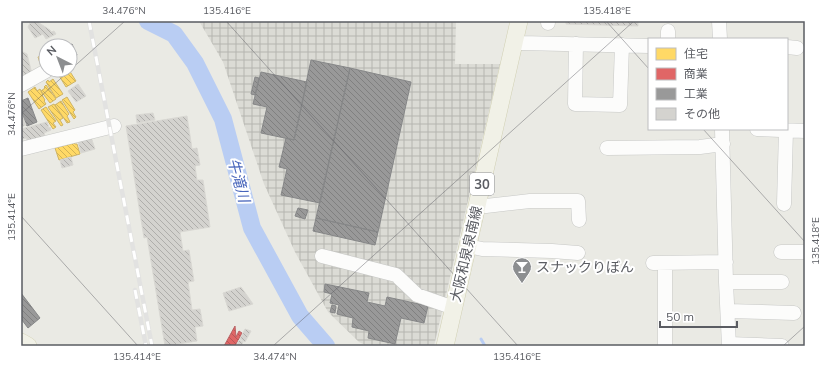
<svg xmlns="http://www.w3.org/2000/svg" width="826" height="367" font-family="Mulish,'Noto Sans JP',sans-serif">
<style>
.industrial{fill:url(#industrial-grid)}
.homes{fill:url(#homes-back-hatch);stroke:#ceb465}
.shops{fill:url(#shops-back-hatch);stroke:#b86365}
.industry{fill:url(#industry-back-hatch);stroke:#868788}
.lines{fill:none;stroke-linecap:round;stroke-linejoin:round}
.stream{stroke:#b9cdf3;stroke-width:3}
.river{stroke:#b9cdf3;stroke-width:18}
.building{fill:url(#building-back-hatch);stroke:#d9d8d3}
.minor-casing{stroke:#c7c8c6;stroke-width:15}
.major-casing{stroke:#d1d0b3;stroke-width:18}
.minor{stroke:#fcfcfb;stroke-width:14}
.major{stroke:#f1f1e7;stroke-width:17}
.rail-casing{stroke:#e2e2e1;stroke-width:4.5}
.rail{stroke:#fff;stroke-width:3;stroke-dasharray:9;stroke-linecap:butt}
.ticks{fill:none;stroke:#5a5c62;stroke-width:1;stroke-opacity:0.45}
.labels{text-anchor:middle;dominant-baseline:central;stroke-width:4;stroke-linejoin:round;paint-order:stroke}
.shield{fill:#fff;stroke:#8c8d91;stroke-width:1}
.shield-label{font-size:13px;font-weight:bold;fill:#5a5c62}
.street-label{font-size:14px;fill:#5a5c62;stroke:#fff}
.poi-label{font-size:14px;fill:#5a5c62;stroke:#fff;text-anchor:start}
.water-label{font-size:15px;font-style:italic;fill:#4865bb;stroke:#fff}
.neatline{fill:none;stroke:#5a5c62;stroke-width:1.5}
.ticks-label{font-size:10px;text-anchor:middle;fill:#5a5c62}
</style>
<defs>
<pattern id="industrial-grid" width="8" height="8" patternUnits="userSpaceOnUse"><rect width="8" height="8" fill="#dbdbd5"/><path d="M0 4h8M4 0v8" fill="none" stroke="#b5b5b0"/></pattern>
<pattern id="homes-back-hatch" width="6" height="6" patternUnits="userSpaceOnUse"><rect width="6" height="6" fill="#ffd966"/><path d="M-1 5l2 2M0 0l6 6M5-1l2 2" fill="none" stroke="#d1b357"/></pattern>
<pattern id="shops-back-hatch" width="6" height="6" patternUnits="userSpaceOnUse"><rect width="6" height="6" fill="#e06666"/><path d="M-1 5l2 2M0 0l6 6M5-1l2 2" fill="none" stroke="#b95757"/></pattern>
<pattern id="industry-back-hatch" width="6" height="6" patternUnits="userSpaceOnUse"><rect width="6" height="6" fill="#999"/><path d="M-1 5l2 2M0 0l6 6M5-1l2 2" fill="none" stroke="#808080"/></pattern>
<pattern id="building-back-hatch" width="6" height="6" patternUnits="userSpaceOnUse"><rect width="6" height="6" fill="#d4d3cf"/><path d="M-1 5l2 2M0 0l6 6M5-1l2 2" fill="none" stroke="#afaeab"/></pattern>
</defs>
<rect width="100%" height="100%" fill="#eaeae4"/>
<path class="industrial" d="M199 21H456L455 64H500L434 346H367L359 342 328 312 295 252 264 184 223 62Z"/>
<path class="homes" d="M46 54V64L41 66 38 57Z
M65 70H69L76 81 66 87 58 74Z
M53 79 63 94 56 98 46 82 48 80 49 82Z
M46 85 56 99 50 103 41 91 45 88 44 87Z
M35 87 37 91 40 89 43 95H42L45 100 44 101 46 104 39 109 28 92Z
M67 97 75 110 73 112 76 117 74 119 62 100Z
M61 101 69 114 67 116 70 122 67 123 55 105Z
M54 104 63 118 60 120 63 125 61 126 48 107Z
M46 107 56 121 53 123 56 127 53 129 41 110Z
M74 143 75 144H77L80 154 59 160 55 148Z"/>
<path class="shops" d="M235 326 236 337 239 331 242 333 235 346H224Z"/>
<path class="industry" d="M72 44 77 55 70 58V46H67Z
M311 60 350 68 320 203 281 195 287 169 279 167 286 138 294 140Z
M350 68 411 82 378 232 316 218Z
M261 72 307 82 294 140 261 133 267 107 253 104Z
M255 77 259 78 255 95 251 94Z
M28 98 37 122 27 126 21 113V101Z
M298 208 308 210 305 219 295 216Z
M316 218 378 232 375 245 313 231Z
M325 284 369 293 367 302 385 306 387 297 428 306 424 323 401 318 395 344 368 338 369 331 352 327 353 318 337 314 339 305 330 303 332 294 324 292Z
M21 293 40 318 28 328 22 320H21Z
M332 305 336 306 335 313 330 312Z"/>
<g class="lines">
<path class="stream" d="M481 339 485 346"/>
<path class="river" d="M148 21 174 34 195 63 223 119 252 228 300 316 326 346"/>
</g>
<path class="building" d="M31 21H36L50 30 51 32 54 31 56 34 46 39 43 34 35 38 28 27Z
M566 21H638V26L566 24Z
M21 51 27 54 32 74 24 77 21 65Z
M78 84 86 96 76 102 68 91Z
M21 113 26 125 21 127Z
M153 113 155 120 137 123 136 115Z
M187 116 192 149 197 148 200 165 195 166 197 180H203L210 227 180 232 183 251 189 250 194 281 188 282 192 310 200 309 203 326 195 327 197 341 165 346 147 237 144 238 126 126Z
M47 122 49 128 50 127 51 130 44 133 45 137 28 142 26 138 21 139V129Z
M91 137 95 149 81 153 78 142Z
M71 157 73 165 62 168 60 160Z
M241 287 253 304 229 311 223 293Z
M245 329 251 331 245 342 240 339Z
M239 340 243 342 241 346H236Z"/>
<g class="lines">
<g class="minor-casing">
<path id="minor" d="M719 21 720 39
M548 23V21
M668 39V31
M514 41 521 43 649 46
M576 44 575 104 620 105 622 45
M787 47 797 48
M21 85 46 71
M722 129 726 282 729 346
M757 129 805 131
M607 148 700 147 723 144
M21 149 114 126
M478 204 486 206 530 201H578L579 220
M784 204 786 130
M468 246 482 249 552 251 578 253
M781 252H805
M322 256 396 275 417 295 454 308
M653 263 726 262
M665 263V346
M726 282H782
M728 311 794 313
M729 344 782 346"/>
</g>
<g class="major-casing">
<path id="major" d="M21 342 28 346
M445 346 519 21"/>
</g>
<use href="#minor" class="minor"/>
<use href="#major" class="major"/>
<g class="rail-casing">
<path id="rail" d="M89 21 152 346
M135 290 146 346"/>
</g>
<use href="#rail" class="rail"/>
</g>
<path class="ticks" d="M226 21 518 346M606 21 649 69M21 114 125 21M703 129 805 242M21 216 138 346M273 346 634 21M783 346 805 326"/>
<defs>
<g id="bar-pin" transform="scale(1)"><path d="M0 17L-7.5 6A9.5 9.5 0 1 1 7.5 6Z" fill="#8c8e90" stroke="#fff"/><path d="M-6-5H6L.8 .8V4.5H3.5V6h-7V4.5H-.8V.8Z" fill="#fff"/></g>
</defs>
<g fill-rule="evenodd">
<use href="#bar-pin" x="522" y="267"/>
</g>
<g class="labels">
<rect class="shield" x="470" y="173" width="24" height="22" rx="3"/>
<g class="shield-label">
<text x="482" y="184">30</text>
</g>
<g class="street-label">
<text transform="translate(466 254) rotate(-77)">大阪和泉泉南線</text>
</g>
<g class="poi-label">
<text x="536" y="267">スナックりぼん</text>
</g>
<g class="water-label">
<text transform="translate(239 180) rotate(75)">牛滝川</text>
</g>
</g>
<rect width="826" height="367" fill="none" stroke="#ffffff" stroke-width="44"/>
<rect x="648" y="38" width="140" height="92" fill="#ffffff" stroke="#bdbec0"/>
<rect x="656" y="48" width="20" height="12" fill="#ffd966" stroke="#bdbec0"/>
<text x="684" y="58" font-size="12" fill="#5a5c62">住宅</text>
<rect x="656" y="68" width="20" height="12" fill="#e06666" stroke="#bdbec0"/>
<text x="684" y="78" font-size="12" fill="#5a5c62">商業</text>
<rect x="656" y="88" width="20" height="12" fill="#999999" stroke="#bdbec0"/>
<text x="684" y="98" font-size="12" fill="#5a5c62">工業</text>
<rect x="656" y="108" width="20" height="12" fill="#d4d3cf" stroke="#bdbec0"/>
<text x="684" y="118" font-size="12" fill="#5a5c62">その他</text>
<g transform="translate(58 58) rotate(318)"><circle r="19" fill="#ffffff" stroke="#bdbec0"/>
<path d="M0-3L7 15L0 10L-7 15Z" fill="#8c8e90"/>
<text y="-6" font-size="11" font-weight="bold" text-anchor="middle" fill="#5a5c62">N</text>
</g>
<path d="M660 321v6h77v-6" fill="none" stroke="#5a5c62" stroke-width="2"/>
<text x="666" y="321" font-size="12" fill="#5a5c62" stroke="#ffffff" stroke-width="3" paint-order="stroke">50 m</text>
<rect x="22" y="22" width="782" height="323" class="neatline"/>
<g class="ticks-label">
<text x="124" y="14">34.476°N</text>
<text x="227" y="14">135.416°E</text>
<text x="607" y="14">135.418°E</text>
<text transform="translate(11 114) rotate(-90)" y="4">34.476°N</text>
<text transform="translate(11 217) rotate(-90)" y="4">135.414°E</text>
<text transform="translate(815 241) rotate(-90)" y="4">135.418°E</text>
<text x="137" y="360">135.414°E</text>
<text x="275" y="360">34.474°N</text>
<text x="517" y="360">135.416°E</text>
</g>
</svg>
